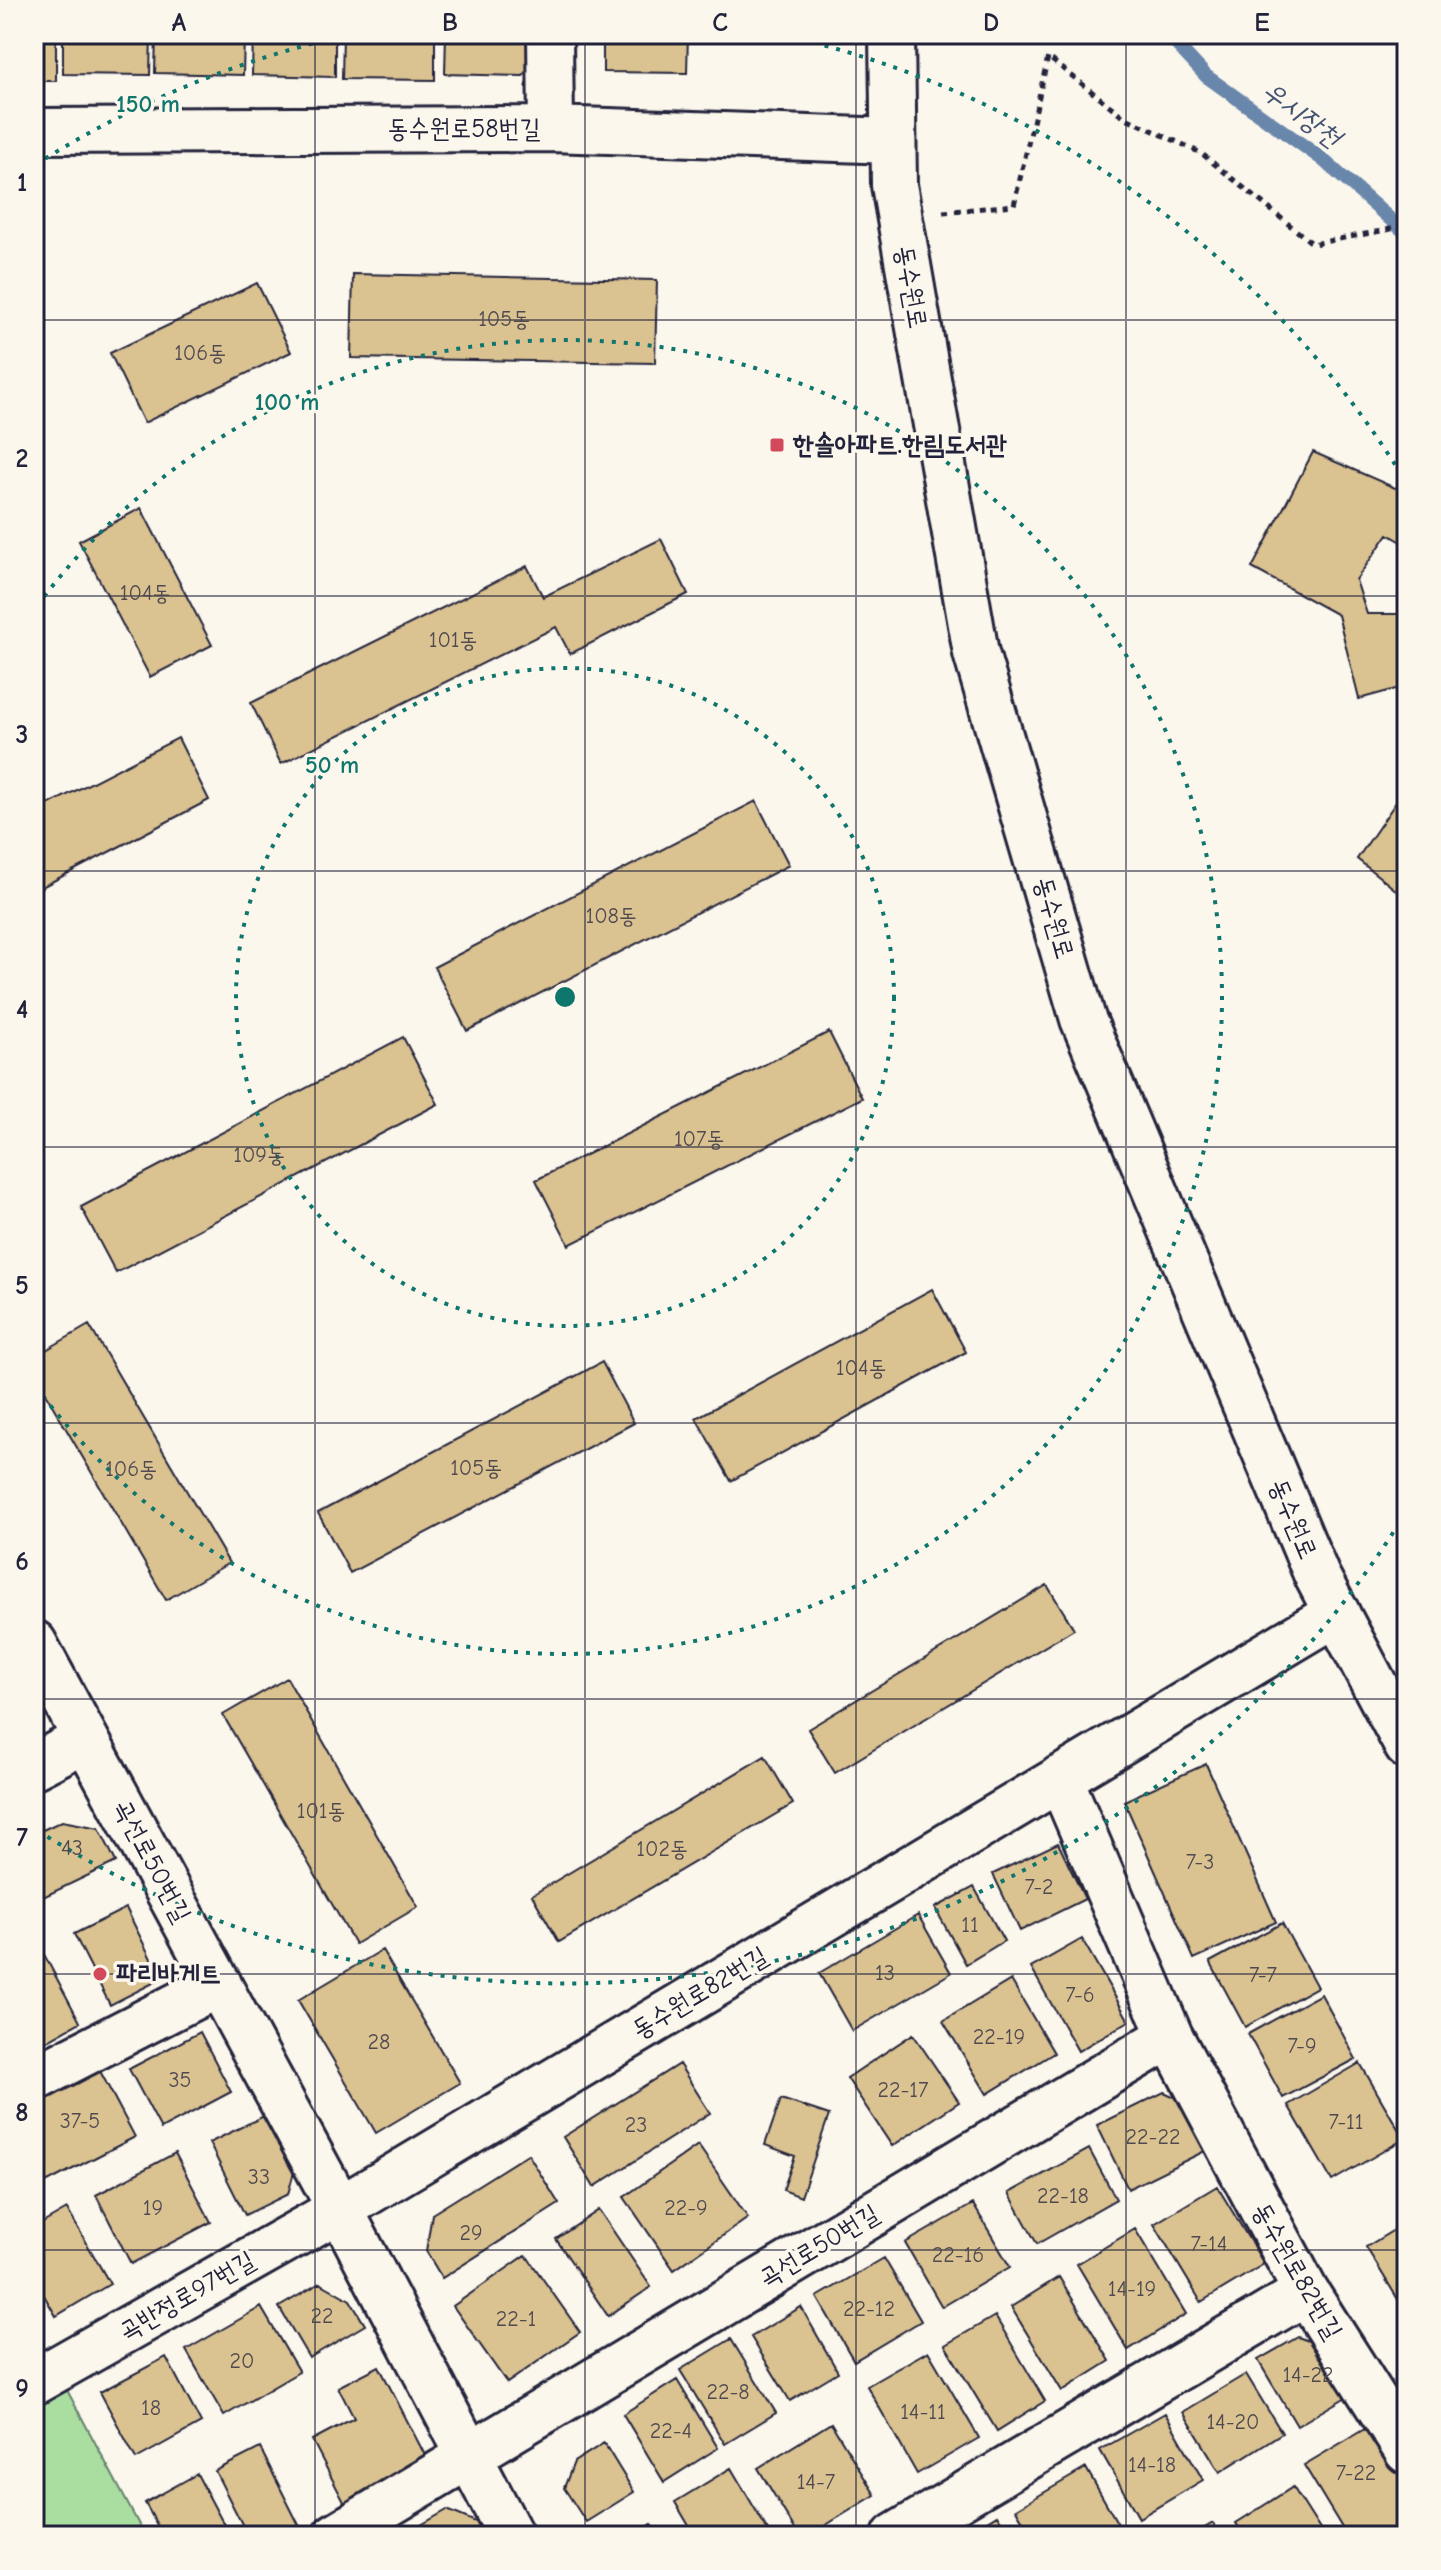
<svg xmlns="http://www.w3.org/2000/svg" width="1441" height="2570" font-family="'Comic Neue','Poor Story',sans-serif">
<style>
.green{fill:#aadea0;stroke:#66806e;stroke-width:2}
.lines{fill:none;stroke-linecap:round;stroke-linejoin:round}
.stream{stroke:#6986ab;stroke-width:14}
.building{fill:#dac291;stroke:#22223b;stroke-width:2}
.minor-casing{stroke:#22223b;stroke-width:50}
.major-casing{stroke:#22223b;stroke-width:50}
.path{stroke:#22223b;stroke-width:5;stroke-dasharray:6 6;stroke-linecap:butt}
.minor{stroke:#fbf7ec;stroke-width:44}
.major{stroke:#fbf7ec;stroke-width:44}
.grid{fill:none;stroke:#22223b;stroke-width:2;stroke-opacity:0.55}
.ring{fill:none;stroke:#0f766e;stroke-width:4;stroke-dasharray:4 8}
.poi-dot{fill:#d1495b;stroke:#fbf7ec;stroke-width:3}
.labels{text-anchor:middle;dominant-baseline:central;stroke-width:7;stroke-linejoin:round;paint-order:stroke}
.number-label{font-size:22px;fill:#504a50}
.street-label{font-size:26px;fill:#22223b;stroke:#fbf7ec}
.poi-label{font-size:26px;font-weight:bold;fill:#22223b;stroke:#fbf7ec;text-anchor:start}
.water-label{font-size:28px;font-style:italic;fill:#465473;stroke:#fbf7ec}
.centre{fill:#0f766e;stroke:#fbf7ec;stroke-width:4}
.ring-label{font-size:24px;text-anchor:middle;font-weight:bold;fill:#0f766e;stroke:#fbf7ec;stroke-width:7;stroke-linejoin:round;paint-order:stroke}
.neatline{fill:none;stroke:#22223b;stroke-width:3}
.grid-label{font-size:26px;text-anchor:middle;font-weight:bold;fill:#22223b}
</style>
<rect width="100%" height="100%" fill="#fbf7ec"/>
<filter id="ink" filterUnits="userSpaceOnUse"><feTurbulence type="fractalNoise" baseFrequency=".0125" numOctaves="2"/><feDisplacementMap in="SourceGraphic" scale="16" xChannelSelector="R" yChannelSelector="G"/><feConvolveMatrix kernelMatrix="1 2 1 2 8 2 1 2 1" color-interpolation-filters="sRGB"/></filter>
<g filter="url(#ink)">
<path class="green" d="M60 2377 145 2536H34V2392Z"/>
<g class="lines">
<path class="stream" d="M1167 34 1206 76 1322 159 1407 234"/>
</g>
<path class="building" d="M34 34H56V81H34Z
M63 34H151L150 75 63 74Z
M156 34H244L243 75 155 73Z
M253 34H335V77L252 75Z
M343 34H435V80L342 79Z
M446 34H542V57L523 76 445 74Z
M603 34H688L687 73 603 72Z
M1402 83H1407V129Z
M353 274 657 280 655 363 351 358Z
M257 283 291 352 144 423 110 353Z
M1313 452 1395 488 1407 484V545L1388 534 1356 580 1367 614H1402L1407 648V686L1359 699 1338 615 1252 568Z
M141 508 212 645 150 677 79 541Z
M661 539 688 594 570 654 556 627 281 764 251 703 527 566 543 597Z
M178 738 209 800 34 891V812Z
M1407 786V899L1357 859Z
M756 801 789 865 467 1031 434 967Z
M829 1032 862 1098 569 1245 536 1180Z
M403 1037 438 1104 116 1273 81 1207Z
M932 1289 966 1352 731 1481 696 1418Z
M89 1325 229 1563 166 1600 34 1374V1357Z
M602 1362 634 1423 350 1573 318 1513Z
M1047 1585 1074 1629 835 1773 808 1729Z
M287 1678 418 1907 355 1944 223 1715Z
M765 1756 793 1804 559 1942 532 1895Z
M1206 1764 1276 1922 1194 1959 1124 1801Z
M62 1821 99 1828 116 1862 37 1900 34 1894V1834Z
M1058 1843 1085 1899 1020 1931 993 1874Z
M974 1887 1004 1941 966 1964 935 1908Z
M126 1908 161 1979 110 2005 74 1934Z
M918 1915 951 1973 852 2031 819 1973Z
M1282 1923 1317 1987 1245 2027 1210 1962Z
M1082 1939 1129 2021 1078 2051 1031 1968Z
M39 1945 80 2022 34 2048V1948Z
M382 1950 460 2083 376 2133 298 2000Z
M1011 1980 1054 2053 987 2094 943 2021Z
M1321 1994 1356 2059 1283 2098 1248 2034Z
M200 2032 231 2092 161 2129 129 2069Z
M913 2034 959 2102 892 2146 847 2078Z
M1360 2063 1404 2139 1332 2181 1288 2105Z
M679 2064 710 2113 594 2187 563 2137Z
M100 2071 135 2137 34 2189V2106Z
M1164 2092 1186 2102 1209 2149 1128 2189 1097 2125Z
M781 2099 829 2115 801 2197 783 2190 795 2156 765 2145Z
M272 2112 297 2161 288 2194 245 2215 209 2143Z
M698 2145 748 2218 674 2270 624 2197Z
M1089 2149 1116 2199 1037 2244 1009 2193Z
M175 2153 211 2222 131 2264 96 2195Z
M528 2154 559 2204 442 2278 426 2251 432 2214Z
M1217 2186 1264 2264 1201 2302 1154 2224Z
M973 2204 1010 2267 942 2307 905 2243Z
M67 2209 110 2284 56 2316 34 2278V2228Z
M599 2210 651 2287 608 2316 556 2239Z
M1407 2222V2296L1399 2301 1366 2247Z
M1135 2229 1186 2314 1128 2350 1077 2264Z
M526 2255 580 2332 507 2383 453 2306Z
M884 2258 921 2321 854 2361 817 2297Z
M1059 2277 1110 2361 1062 2391 1011 2307Z
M320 2283 350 2300 365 2325 309 2358 279 2307Z
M261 2307 299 2372 224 2416 186 2350Z
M801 2307 838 2372 790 2401 751 2337Z
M995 2316 1045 2401 997 2431 945 2345Z
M34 2327 42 2341 34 2345Z
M1298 2337 1335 2351 1358 2390 1297 2426 1258 2360Z
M731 2339 776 2413 725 2444 680 2370Z
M928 2351 979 2438 917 2474 867 2386Z
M166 2357 201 2423 136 2459 100 2392Z
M379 2366 429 2463 346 2506 312 2440 354 2418 338 2387Z
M1246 2374 1282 2433 1220 2472 1183 2412Z
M677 2380 718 2448 664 2482 623 2414Z
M1165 2413 1203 2480 1139 2518 1100 2450Z
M831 2423 875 2495 808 2536H799L758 2468Z
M1373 2424 1407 2481V2527L1392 2536H1347L1304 2465Z
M604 2443 634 2492 586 2522 564 2488 574 2462Z
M260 2448 301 2529 287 2536H248L215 2471Z
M731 2468 771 2536H695L675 2502Z
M1086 2468 1119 2526 1103 2536H1032L1016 2509Z
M197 2474 230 2536H163L145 2503Z
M1293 2487 1324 2536H1244L1236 2523Z
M447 2510 476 2522 484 2536H402Z
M997 2515 1010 2536H963Z
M1213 2523 1221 2536H1191Z
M652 2524 659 2536H632Z"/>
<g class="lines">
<g class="minor-casing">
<path id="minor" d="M550 34 551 129
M34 131 551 129 893 141
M34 1643 340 2209 511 2536
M34 1766 86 1739
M1060 1778 1170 2036 1306 2292 1407 2451
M34 2079 219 1984
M34 2382 340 2209 1337 1613
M335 2536 1170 2036
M895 2536 1306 2292"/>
</g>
<g class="major-casing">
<path id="major" d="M892 34 894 185 976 653 1083 1019 1317 1576 1407 1746"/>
</g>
<path class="path" d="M943 212 1014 205 1048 57 1124 117 1201 153 1313 244 1407 226"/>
<use href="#minor" class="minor"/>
<use href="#major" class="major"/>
</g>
</g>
<path class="grid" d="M315 34V2536M585 34V2536M856 34V2536M1126 34V2536M34 320H1407M34 596H1407M34 871H1407M34 1147H1407M34 1423H1407M34 1699H1407M34 1974H1407M34 2250H1407"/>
<g class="ring">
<circle cx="565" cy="997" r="329"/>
<path d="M37 606A657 657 0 1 1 37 1388"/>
<path d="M1406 1512A986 986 0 0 1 35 1829M35 165A986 986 0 0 1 352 34M778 34A986 986 0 0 1 1406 482"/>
</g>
<g class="poi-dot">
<rect x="769" y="437" width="16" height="16" rx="4"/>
<circle cx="100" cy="1974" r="8"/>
</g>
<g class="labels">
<g class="number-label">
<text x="504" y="319">105동</text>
<text x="200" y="353">106동</text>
<text x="145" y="593">104동</text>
<text x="453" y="640">101동</text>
<text x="611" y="916">108동</text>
<text x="699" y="1139">107동</text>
<text x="259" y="1155">109동</text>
<text x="861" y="1368">104동</text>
<text x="476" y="1468">105동</text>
<text x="131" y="1469">106동</text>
<text x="321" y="1811">101동</text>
<text x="72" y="1848">43</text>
<text x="662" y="1849">102동</text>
<text x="1200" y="1862">7-3</text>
<text x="1039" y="1887">7-2</text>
<text x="970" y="1925">11</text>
<text x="885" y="1973">13</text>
<text x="1263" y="1975">7-7</text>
<text x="1080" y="1995">7-6</text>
<text x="999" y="2037">22-19</text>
<text x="379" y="2042">28</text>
<text x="1302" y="2046">7-9</text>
<text x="180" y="2080">35</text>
<text x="903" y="2090">22-17</text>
<text x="80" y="2121">37-5</text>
<text x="1346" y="2122">7-11</text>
<text x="636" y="2125">23</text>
<text x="1153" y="2137">22-22</text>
<text x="259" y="2177">33</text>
<text x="1063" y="2196">22-18</text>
<text x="153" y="2208">19</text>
<text x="686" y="2208">22-9</text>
<text x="471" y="2233">29</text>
<text x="1209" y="2244">7-14</text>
<text x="958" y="2255">22-16</text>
<text x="1132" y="2289">14-19</text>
<text x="869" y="2309">22-12</text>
<text x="322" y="2316">22</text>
<text x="516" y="2319">22-1</text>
<text x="242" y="2361">20</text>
<text x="1308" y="2375">14-22</text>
<text x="728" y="2392">22-8</text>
<text x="151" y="2408">18</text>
<text x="923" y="2412">14-11</text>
<text x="1233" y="2422">14-20</text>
<text x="671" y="2431">22-4</text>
<text x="1152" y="2465">14-18</text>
<text x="1356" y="2473">7-22</text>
<text x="816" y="2482">14-7</text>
</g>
<g class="street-label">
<text x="464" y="129">동수원로58번길</text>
<text transform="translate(911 287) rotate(80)">동수원로</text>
<text transform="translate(1054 918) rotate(74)">동수원로</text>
<text transform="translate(1293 1519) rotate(67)">동수원로</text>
<text transform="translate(152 1861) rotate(62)">곡선로50번길</text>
<text transform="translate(700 1993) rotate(-31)">동수원로82번길</text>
<text transform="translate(819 2246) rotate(-31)">곡선로50번길</text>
<text transform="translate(1297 2271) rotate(60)">동수원로82번길</text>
<text transform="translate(187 2296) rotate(-30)">곡반정로97번길</text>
</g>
<g class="poi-label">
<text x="793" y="445">한솔아파트.한림도서관</text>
<text x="116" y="1974">파리바게트</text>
</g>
<g class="water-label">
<text transform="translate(1302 114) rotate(37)">우시장천</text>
</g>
</g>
<circle cx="565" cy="997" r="12" class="centre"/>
<g class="ring-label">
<text x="148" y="112">150 m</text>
<text x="287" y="410">100 m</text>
<text x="332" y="773">50 m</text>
</g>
<rect width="1441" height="2570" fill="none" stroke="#fbf7ec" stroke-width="88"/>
<rect x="44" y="44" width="1353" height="2482" class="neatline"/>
<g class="grid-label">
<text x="179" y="31">A</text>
<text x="450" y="31">B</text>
<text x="720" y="31">C</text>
<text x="991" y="31">D</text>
<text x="1262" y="31">E</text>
<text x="22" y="191">1</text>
<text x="22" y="467">2</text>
<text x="22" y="743">3</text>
<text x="22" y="1018">4</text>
<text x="22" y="1294">5</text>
<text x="22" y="1570">6</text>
<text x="22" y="1846">7</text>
<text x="22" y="2121">8</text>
<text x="22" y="2397">9</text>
</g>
</svg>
